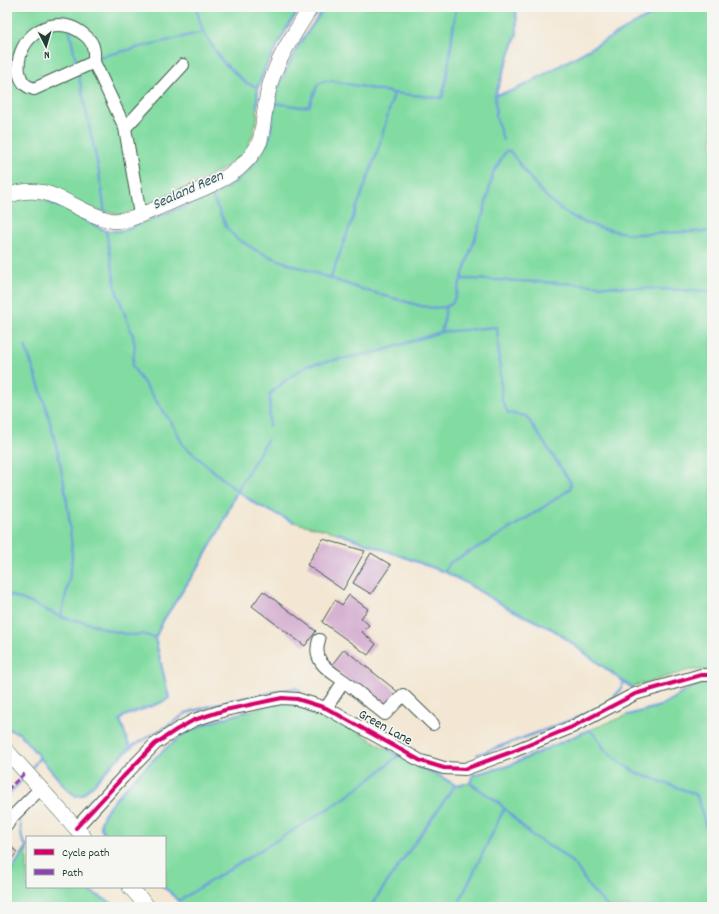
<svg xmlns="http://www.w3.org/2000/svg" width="719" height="914" font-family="Dekko,sans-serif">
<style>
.green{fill:#82dca2;stroke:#508c6b}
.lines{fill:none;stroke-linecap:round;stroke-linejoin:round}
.stream{stroke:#6ea1d9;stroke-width:2.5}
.building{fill:#d6b2d2}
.minor-casing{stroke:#3f564c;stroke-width:14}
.major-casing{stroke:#3f564c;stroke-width:16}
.minor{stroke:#fff;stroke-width:12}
.major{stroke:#fff;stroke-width:15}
.quiet{stroke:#8e44ad;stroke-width:3;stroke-dasharray:6 3;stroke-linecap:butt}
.cycleway-casing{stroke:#f6f6f2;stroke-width:6}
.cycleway{stroke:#d6006c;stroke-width:4}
.labels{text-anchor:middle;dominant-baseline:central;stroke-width:3.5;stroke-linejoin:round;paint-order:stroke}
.street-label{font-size:14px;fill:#1f3d34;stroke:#f6f6f2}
.water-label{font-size:15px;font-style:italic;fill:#375b66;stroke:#f6f6f2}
</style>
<rect width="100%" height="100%" fill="#f6f6f2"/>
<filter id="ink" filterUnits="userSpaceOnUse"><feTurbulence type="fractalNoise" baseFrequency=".025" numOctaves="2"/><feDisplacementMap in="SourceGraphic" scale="8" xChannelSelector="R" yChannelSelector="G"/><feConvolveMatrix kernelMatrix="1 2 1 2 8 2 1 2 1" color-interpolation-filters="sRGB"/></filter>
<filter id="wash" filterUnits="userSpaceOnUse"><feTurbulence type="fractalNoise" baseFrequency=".012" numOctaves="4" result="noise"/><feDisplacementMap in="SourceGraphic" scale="16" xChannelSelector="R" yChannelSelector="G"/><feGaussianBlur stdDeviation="0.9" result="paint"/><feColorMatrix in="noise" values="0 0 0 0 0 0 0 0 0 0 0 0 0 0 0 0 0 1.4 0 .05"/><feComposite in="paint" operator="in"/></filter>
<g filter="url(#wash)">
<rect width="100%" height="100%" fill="#f3e7d3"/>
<path class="green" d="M7 7H301L288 26 265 68 258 87 257 119 253 134 246 151 224 169 147 206 142 205 133 212 121 215 7 189Z
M325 7H516L517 33 496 94 512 91 527 84 665 7H712V670H690L631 687 554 630 506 607 466 583 445 572 338 533 293 522 256 504 237 491 221 527 200 564 164 619 155 638 169 698 160 703 124 716 120 720 130 748 82 795 76 796 67 789 19 733 7 729V204C32 186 64 208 86 221 92 224 99 229 105 231 110 232 116 231 121 231L212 196 231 186 250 170 263 151 270 135 276 91 298 46Z
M700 683H712V907H183L170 892 163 887H165V837H106L101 830V824L103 816 121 793 153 759 185 734 209 723 274 704 299 702 348 726 407 761 438 775 455 785 470 783 473 775 508 766 589 730 628 715 660 706Z
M27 847V887H82L119 907H7V877Z"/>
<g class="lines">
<path class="stream" d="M196 7 203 32 223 62 246 83 258 87
M70 32 77 66
M99 57 203 32
M78 73 99 172 105 214
M495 95 512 91 527 84 665 7
M274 103 301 107 309 106 318 84 324 81H333L394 93 442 98 447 75 456 7
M257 107 258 87 265 68 288 26 301 7
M503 140 496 116 495 95 517 33 516 7
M267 144 270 135 276 91 298 46 325 7
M212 196 227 228 236 238 259 252 284 262 361 289 421 306 434 308 445 307 452 304 456 295 484 211 493 173 506 151H510C539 191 560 221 611 230 619 232 627 234 635 234 661 234 686 231 712 232
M49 202 63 208
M73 213 106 231H121L141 223
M150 219C189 204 232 194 258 158
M106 231 116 290 133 336 135 347 132 366 175 428 183 445 237 491 256 504 293 522
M331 277 377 153 394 93
M461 279C545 280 628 289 712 291
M441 332 445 316V307
M25 346C47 404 64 465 70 527 71 537 72 547 72 557 72 574 64 601 61 617
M269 426 270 394 287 379 308 365 378 352 441 332 497 327 502 401 508 413 526 416 571 483 570 489C532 516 493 540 451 562L447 566 445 572
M338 533 445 572 466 583 506 607 554 630 631 687
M7 594 31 603 61 617 92 624 108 630 130 635 143 634 155 638
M610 700 618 693 624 682
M320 712 332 718
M708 712 712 722
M628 715 660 706 700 683H712
M7 729 19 733 67 789 76 796 82 795 95 783 114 762 134 745 171 724 186 713 229 701 295 688 300 691V695
M130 748 120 720 124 716 160 703 169 698 155 638 164 619 200 564 221 527 237 491 267 440
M388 749 407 761 438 775 455 785 463 784
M477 755 574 719 592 710
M31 769 40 757
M7 796 24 778
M106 837C103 832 100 828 101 823 104 804 167 745 185 734 204 723 228 717 249 711
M7 877 27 847 22 839 20 822
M82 887 119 907
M163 887 170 892 178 901 342 800 378 773 398 756
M370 907 455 785
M457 907 504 809
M608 907 590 888 576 866 561 853 531 835 498 802 470 783 473 775 508 766 589 730 597 737 604 749 621 763 637 773 693 793 697 796 712 849"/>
</g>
<g id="blocks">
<path class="building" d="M323 539 365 551 343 590 307 565Z
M371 553 391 565 371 594 353 583Z
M263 591 316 631 305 646 252 606Z
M349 595 368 609 361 618 369 625 362 632 376 644 368 655 322 622 335 600 342 605Z
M344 649 398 692 385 708 331 666Z
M12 848 17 852 7 866V855Z"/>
</g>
</g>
<g filter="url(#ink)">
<use href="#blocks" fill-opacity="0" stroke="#3f564c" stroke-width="1"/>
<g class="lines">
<g class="minor-casing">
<path id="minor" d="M94 62C94 56 95 50 92 44 90 39 86 36 82 33 54 11 14 37 19 72 21 81 24 86 34 89L94 62 125 128 140 215
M125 128 183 65
M319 640C312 662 328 670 344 681
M326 708 344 681 385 714 403 695 433 724
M7 825 11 818 41 788
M76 828 123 777 155 744 176 730 194 720 225 710 282 698 297 699 326 708 421 761 444 768 465 769 514 751 572 727 635 694 701 675H712"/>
</g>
<g class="major-casing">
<path id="major" d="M7 196C50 179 71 211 109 220 127 224 151 210 167 204 190 193 217 185 238 169 246 162 256 151 260 141 262 133 263 125 264 117 266 102 268 87 274 73 283 49 298 28 311 7
M7 751 84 837
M130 887 148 907"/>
</g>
<use href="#minor" class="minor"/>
<use href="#major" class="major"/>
<path class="quiet" d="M7 790 26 772"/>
<g class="cycleway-casing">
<path id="cycleway" d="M76 828 123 777 155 744 176 730 194 720 225 710 282 698 297 699 326 708 421 761 444 768 465 769 514 751 572 727 635 694 701 675H712"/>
</g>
<use href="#cycleway" class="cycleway"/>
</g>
</g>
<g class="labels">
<g class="street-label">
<text transform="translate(385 728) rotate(29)">Green Lane</text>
</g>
<g class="water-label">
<text transform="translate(188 191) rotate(-24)">Sealand Reen</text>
</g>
</g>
<rect width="719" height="914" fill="none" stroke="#f6f6f2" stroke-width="24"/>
<rect x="26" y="836" width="140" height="52" fill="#f6f6f2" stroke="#a0aca6"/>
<rect x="34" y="849" width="20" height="6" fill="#d6006c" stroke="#a0aca6"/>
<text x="62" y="856" font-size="12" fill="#1f3d34">Cycle path</text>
<rect x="34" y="869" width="20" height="6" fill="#8e44ad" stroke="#a0aca6"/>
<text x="62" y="876" font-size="12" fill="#1f3d34">Path</text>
<g transform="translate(46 46) rotate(175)" stroke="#f6f6f2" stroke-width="3" paint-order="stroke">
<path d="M0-3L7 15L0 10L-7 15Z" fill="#1f3d34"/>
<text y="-6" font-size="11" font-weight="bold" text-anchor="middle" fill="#1f3d34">N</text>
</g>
</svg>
